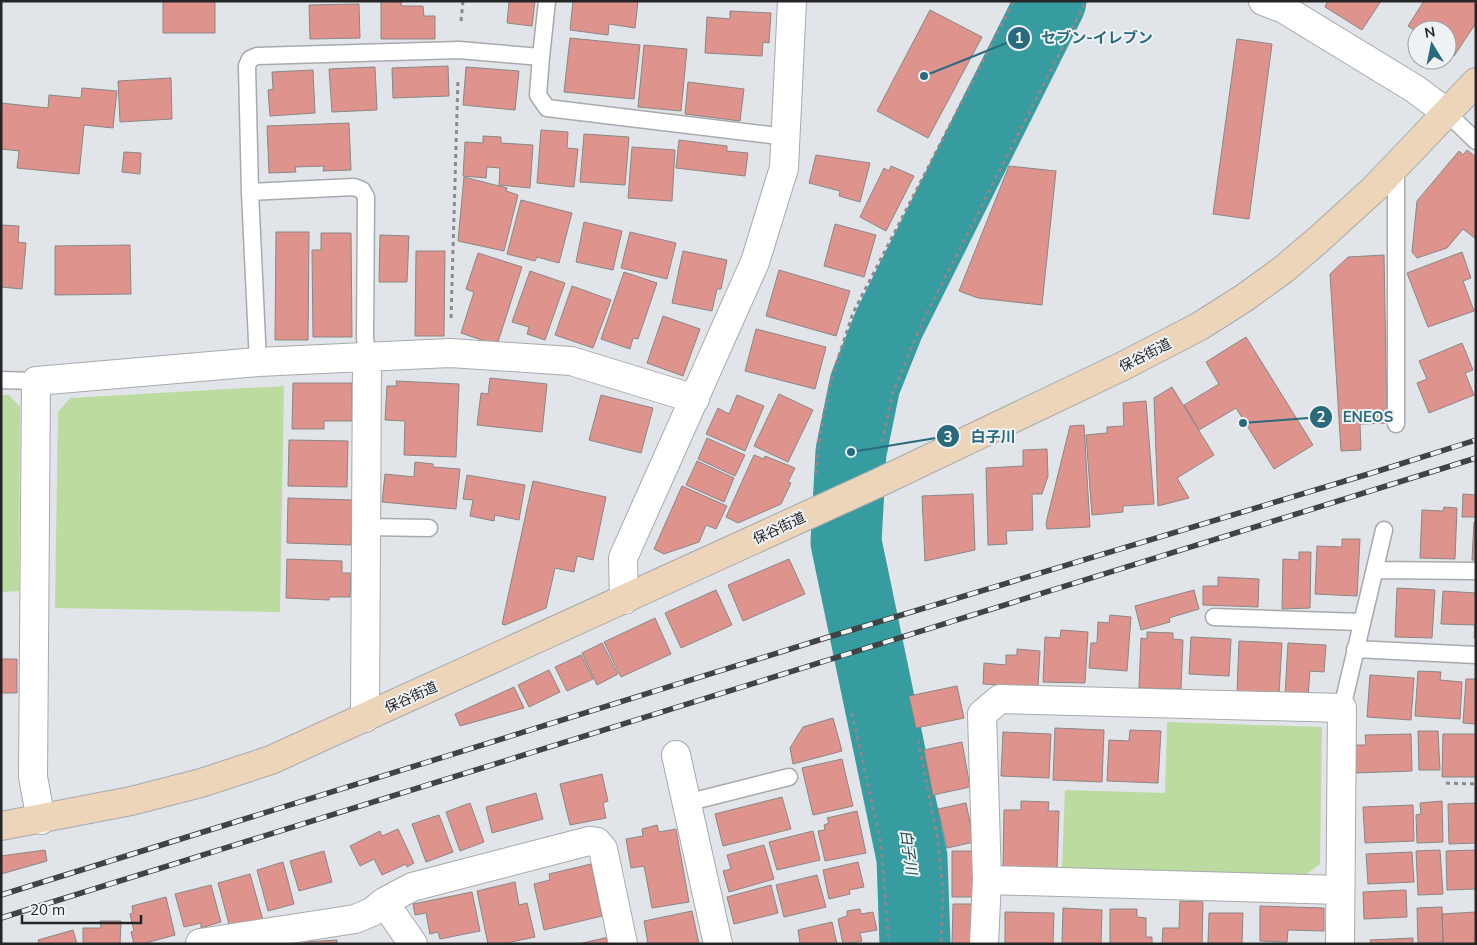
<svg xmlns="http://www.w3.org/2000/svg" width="1477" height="945" font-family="Mulish,'Noto Sans JP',sans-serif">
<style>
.green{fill:#bcdba0}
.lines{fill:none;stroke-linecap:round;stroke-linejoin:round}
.river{stroke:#369c9f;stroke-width:71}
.building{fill:#de938d;stroke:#8b8685}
.lane-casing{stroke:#a7aaad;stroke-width:19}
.street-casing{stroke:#a7aaad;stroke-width:30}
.secondary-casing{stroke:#a7aaad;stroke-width:30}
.path{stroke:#888a8d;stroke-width:3;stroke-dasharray:4 4;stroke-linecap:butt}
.lane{stroke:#fff;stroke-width:16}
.street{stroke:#fff;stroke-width:28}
.secondary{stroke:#ecd5b9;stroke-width:28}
.rail-casing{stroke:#404244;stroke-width:5.5}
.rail{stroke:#eff2f5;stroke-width:4;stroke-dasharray:11;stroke-linecap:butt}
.labels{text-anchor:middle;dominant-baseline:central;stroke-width:4;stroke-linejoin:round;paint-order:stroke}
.street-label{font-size:14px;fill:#242527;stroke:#eff2f5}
.water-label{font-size:15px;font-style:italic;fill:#265253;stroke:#eff2f5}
.leader{fill:none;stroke:#296a7d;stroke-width:2}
.callout-dot{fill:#296a7d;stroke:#eff2f5;stroke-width:2}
.mark-label{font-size:15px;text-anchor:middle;font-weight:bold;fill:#fff}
.callout-label{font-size:15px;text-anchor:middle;font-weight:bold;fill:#296a7d;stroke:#eff2f5;stroke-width:4;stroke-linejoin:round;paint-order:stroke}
</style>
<rect width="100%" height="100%" fill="#e1e4e8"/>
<path class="green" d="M284 386 280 612 55 608 58 412 70 398Z
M1 395H9L20 407 19 591 1 592Z
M1167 722 1322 727 1320 864 1304 876 1062 869 1065 790 1165 793Z"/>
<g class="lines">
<path class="river" d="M915 944 912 858 846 542 851 452 865 384 889 324 1051 1"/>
</g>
<path class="building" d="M163 1H215V33H163Z
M381 1 401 2 402 6H423L424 16H435V39H381Z
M505 1H535L532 26 507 23 509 2Z
M573 1H638L635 28 609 24 608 35 570 30Z
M1325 1H1381L1362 30 1325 7 1327 2Z
M1424 1H1476V23L1454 56 1447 51V30H1417V32L1408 26Z
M359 4 360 38 310 39 309 5Z
M930 10 982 37 928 138 877 111Z
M730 11 771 13 769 43 763 42 762 56 705 53 707 17 730 19Z
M570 38 640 45 634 99 564 92Z
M1237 39 1272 44 1249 219 1213 214Z
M644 45 687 49 681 111 638 107Z
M448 66 449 96 393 98 392 68Z
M375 67 377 110 332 112 329 69Z
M466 67 519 71 515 110 463 105Z
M313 70 315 113 270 116 268 90 273 89 272 72Z
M171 78 172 119 120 122 118 81Z
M688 82 744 89 740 121 685 114Z
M82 88 117 91 113 128 84 125 79 174 17 168 19 151 1 149V103L48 108 49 95 81 98Z
M349 123 351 170 323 171 324 166 295 167 296 172 269 173 267 126Z
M541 130 568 132 567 148 578 149 574 187 537 183Z
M584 134 629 137 625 185 580 182Z
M483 136 501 137V143L533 145 530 188 499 185 500 168 487 167 486 178 463 176 465 142 483 143Z
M679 140 727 146V151L748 153 745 176 676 168Z
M632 147 675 150 672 201 628 198Z
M1467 150 1476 157V239L1463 229 1447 248 1417 258 1412 252 1417 201 1459 151 1463 155Z
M124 152 141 153 140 174 122 172Z
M816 155 870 163 860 202 839 196 840 191 809 183Z
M891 166 914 176 886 231 860 217 884 168 889 171Z
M1009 166 1056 171 1042 305 978 298 959 291Z
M464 177 507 188 506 191 518 195 504 251 458 241Z
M521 200 572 213 559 263 537 257 535 261 507 254Z
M584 222 622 231 613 270 576 262Z
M835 224 876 235 864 277 824 266Z
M1 225 19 226 18 242 26 243 22 289 1 287Z
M276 232H309L308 340H275Z
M630 232 676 243 667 279 621 268Z
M321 233H351L352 337H313L312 250H321Z
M380 235 409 236 407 282H379Z
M130 245 131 294 55 295V246Z
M416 251H445L444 336H415Z
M683 251 727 260 721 289H717L712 311 672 303Z
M1462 252 1471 278 1463 281 1474 311 1428 327 1407 273Z
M478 253 522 267 497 345 461 333 474 292 466 289Z
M1384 255 1387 423 1360 424 1361 450 1341 451 1330 274 1348 257Z
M779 270 850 291 836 336 766 316Z
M530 271 565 283 545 340 527 334 529 327 512 322Z
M624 272 657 283 638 339 633 338 630 349 601 339Z
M572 286 611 300 593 348 555 335Z
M663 316 700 329 683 376 647 363Z
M756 329 826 347 815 389 745 371Z
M1246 337 1313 445 1274 469 1236 408 1199 430 1184 405 1219 384 1206 362Z
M1462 343 1473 370 1465 373 1474 395 1429 413 1417 383 1427 379 1419 361Z
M490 378 547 384 542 432 477 425 481 393 488 394Z
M396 381 459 384 456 457 404 455 405 421 385 420 387 386H397Z
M293 383H352V421H324V429H292Z
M1172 387 1214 455 1177 478 1189 498 1158 506 1154 398Z
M779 394 813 410 788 462 754 446Z
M601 395 653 408 641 453 589 440Z
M737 395 764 406 745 451 706 434 718 408 729 414Z
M1146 401 1154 504 1123 506V512L1092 515 1086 435 1107 433V427L1124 426 1123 403Z
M1084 425 1090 527 1047 529 1046 523 1070 426Z
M707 438 745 455 735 476 698 459Z
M289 440 348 441 347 487 288 486Z
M1047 449 1048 476 1042 494H1032L1033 530 1006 531 1007 544 988 545 986 468 1023 466V450Z
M754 455 764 459 765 456 795 468 788 482 791 483 781 504 738 523 726 517Z
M697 461 734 478 724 502 686 485Z
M415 462 433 464V467L460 469 456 509 382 502 385 474 414 477Z
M467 475 525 485 519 520 495 515 494 521 470 516 473 500 463 499Z
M533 481 606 497 593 560 577 556 574 572 555 568 546 608 505 625 502 624Z
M682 486 727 506 716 529 706 525 699 542 664 554 654 549Z
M973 494 975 550 925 561 922 496Z
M1463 494 1476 495V517H1462Z
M288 498 352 500 351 545 287 543Z
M1444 507 1457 508 1455 559 1420 558 1422 510 1443 511Z
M1474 522H1476V560H1472Z
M1342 539H1360L1357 596 1315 594 1317 546 1342 547Z
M1299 552H1311L1310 608 1282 609 1283 559 1299 560Z
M287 559 342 561V573H351L350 597H329V600L286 598Z
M789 559 805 594 743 621 728 585Z
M1218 577 1259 579 1258 607 1203 605V586H1218Z
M1397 588 1435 590 1432 638 1395 637Z
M716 590 732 625 681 648 665 613Z
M1194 590 1199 609 1169 618 1170 622 1141 630 1135 606Z
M1443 591 1476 593V638H1474L1475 625 1441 624Z
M1110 615 1131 617 1127 671 1089 668 1091 643H1097L1098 622 1109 623Z
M655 618 671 654 621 677 604 642Z
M1061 630 1088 632 1085 683 1043 682 1045 637 1060 638Z
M1147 632 1173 633V639L1183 640 1181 689 1139 688 1141 638 1147 639Z
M1191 637 1231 639 1229 676 1189 674Z
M1239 641 1282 643 1279 694 1237 692Z
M602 643 618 674 597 685 582 653Z
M1288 643 1326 645 1324 672 1310 671 1308 697 1285 696Z
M1017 649 1040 651 1038 687 983 684 984 663 1006 665V655H1017Z
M581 655 593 679 567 691 555 667Z
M1 659H17V693H1Z
M549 670 560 692 529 707 518 685Z
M1418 671 1441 672 1440 680 1462 682 1460 719 1415 716Z
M1370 675 1414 678 1411 720 1367 717Z
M1466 679H1476V724L1463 723Z
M957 686 964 718 916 728 909 696Z
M514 687 524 708 460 726 455 714Z
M833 718 842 751 793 764 790 748 803 727Z
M1055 728 1104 730 1102 782 1053 780Z
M1130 730 1161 731 1158 783 1107 781 1109 740 1129 741Z
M1418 731H1438L1440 770H1419Z
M1003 732 1051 734 1049 778 1001 776Z
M1411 734 1412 771 1355 773V745H1366L1365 735Z
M1443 734H1476V777H1442Z
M962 742 970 787 933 795 924 750Z
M842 759 853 806 813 815 802 768Z
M602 774 608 801 603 803 606 818 570 825 560 784Z
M536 793 543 819 492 833 486 807Z
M782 797 791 829 723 846 715 814Z
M1021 801 1049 802 1048 811H1059L1057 869 1003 867 1004 810H1021Z
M1442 801 1443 842 1417 843 1416 815 1421 814 1420 803Z
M470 803 484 842 460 851 446 812Z
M966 803 974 842 947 848 938 809Z
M1476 803V843L1449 844 1448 804Z
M1413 805 1414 841 1365 843 1363 807Z
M857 811 866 853 825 861 818 831 825 830 824 825 829 823 827 818Z
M439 815 453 852 426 862 412 824Z
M657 825 659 832 676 829 689 902 652 908 644 866 631 868 626 839 643 836 642 829Z
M398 829 414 863 407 867 406 864 382 875 374 859 360 866 350 846 380 831 382 836Z
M813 831 820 860 777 870 769 842Z
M764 845 774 879 729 892 723 871 731 869 727 855Z
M45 850 47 861 1 874V856Z
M1440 850 1443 894 1418 895 1416 851Z
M1476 850V889L1447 890 1446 851Z
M324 851 332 882 299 891 290 861Z
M952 851H974V897H952Z
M1412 852 1414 882 1368 884 1366 854Z
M283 862 294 904 268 911 257 870Z
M858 862 864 887 849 890 850 894 829 899 823 870Z
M591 864 602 916 544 930 534 884 550 880 549 874Z
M250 874 263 920 230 928 218 883Z
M817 875 826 907 784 917 776 885Z
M515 882 519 905 527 903 535 937 502 944H488L477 891Z
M211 885 221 922 201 928V923L184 927 175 894Z
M771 885 778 913 734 924 727 897Z
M1406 890 1407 917 1364 919 1363 892Z
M472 892 480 931 440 939 438 932 430 934 426 913 415 915 413 904Z
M166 897 175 935 142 944H134L131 932 134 931 130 914 133 913 132 906Z
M1180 901 1203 902 1202 944H1162L1163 928H1179Z
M953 904H972L971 944H952Z
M1260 906 1324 908V931L1288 930 1287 942 1260 941Z
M1442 907 1443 942 1418 943 1417 908Z
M1063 908 1102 910 1101 944H1062Z
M860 909 861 914 873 912 877 930 860 933 862 941 843 944 838 919 847 916V911Z
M1110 909H1137V917L1146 918V937H1152V944H1110Z
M692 911 699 944H648L644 921Z
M1005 912 1054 913 1053 944H1005Z
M1476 912V944H1443L1442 914Z
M1209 913H1243L1242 944H1208Z
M100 921H121L120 944H83V928H101Z
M832 922 837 944H795L800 943 798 930Z
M73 930 77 944H39L38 940Z
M609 937 611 944H578Z
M1413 938V944H1371L1370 940Z
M337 940V944H305V942Z"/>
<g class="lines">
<g class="lane-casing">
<path id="lane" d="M541 57 547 1
M1447 113 1476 141
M1396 167V424
M250 192 354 187 362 190 366 197 365 337 367 357
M258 362 250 192 247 66 250 59 257 56 459 50 541 57 538 95 547 108 787 137
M1 380 36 381
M366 527 429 528
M1376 570 1476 571
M1214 617 1362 622
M1355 649 1476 655
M1342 708 1384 530
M686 803 789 777"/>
</g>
<g class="street-casing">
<path id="street" d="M1263 1 1284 9 1415 89 1447 113
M624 600 623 558 755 262 784 168 792 1
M365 718 367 357
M676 755 718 944
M41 820 33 777 36 381 258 362 450 353 571 361 695 399
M987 880 1340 890
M200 943 355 919 372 912 384 902
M413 944 384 902 412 887 589 841 597 842 603 849 623 944
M984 944 987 880 982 714 1000 699 1342 708 1340 944"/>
</g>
<g class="secondary-casing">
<path id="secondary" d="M1 826 131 801 201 783 271 760 878 483 1123 366 1200 326 1244 298 1284 269 1318 240 1374 189 1476 82"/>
</g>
<path class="path" d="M461 21 463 1
M451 318 458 79
M882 442 893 392 923 321 1086 1
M816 474 820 434 831 380 853 313 1014 1
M852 713 881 844 889 944
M918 740 937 835 943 890 941 944
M1446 783 1476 784"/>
<use href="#lane" class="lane"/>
<use href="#street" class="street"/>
<use href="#secondary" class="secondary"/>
<g class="rail-casing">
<path id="rail" d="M1 895 835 635 1375 472 1476 440
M1 918 1476 458"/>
</g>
<use href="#rail" class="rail"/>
</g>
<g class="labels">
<g class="street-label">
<text transform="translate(1145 355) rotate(-27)">保谷街道</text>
<text transform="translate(779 528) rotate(-25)">保谷街道</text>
<text transform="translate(411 697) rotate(-24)">保谷街道</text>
</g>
<g class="water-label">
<text transform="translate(909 852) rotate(82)">白子川</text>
</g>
</g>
<path class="leader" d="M924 76L1019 38M1243 423L1321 417M851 452L948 436"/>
<g class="callout-dot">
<circle cx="924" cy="76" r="5"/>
<circle cx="1243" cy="423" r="5"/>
<circle cx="851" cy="452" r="5"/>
<circle cx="1019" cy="38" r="12"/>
<circle cx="1321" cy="417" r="12"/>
<circle cx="948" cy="436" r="12"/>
</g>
<g class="mark-label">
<text x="1019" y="43">1</text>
<text x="1321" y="422">2</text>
<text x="948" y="442">3</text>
</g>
<g class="callout-label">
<text x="1097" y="43">セブン-イレブン</text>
<text x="1368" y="422">ENEOS</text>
<text x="993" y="442">白子川</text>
</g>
<rect width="1477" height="945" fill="none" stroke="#242527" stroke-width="5"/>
<g transform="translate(1432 45) rotate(350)"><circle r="24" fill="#eff2f5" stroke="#9ea0a3"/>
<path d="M0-4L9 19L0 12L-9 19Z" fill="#296a7d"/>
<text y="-8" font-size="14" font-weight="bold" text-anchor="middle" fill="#242527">N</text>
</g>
<path d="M22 915v8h119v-8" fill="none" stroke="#242527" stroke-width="2.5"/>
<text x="30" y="915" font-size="15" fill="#242527" stroke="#eff2f5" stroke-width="4" paint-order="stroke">20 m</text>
</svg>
